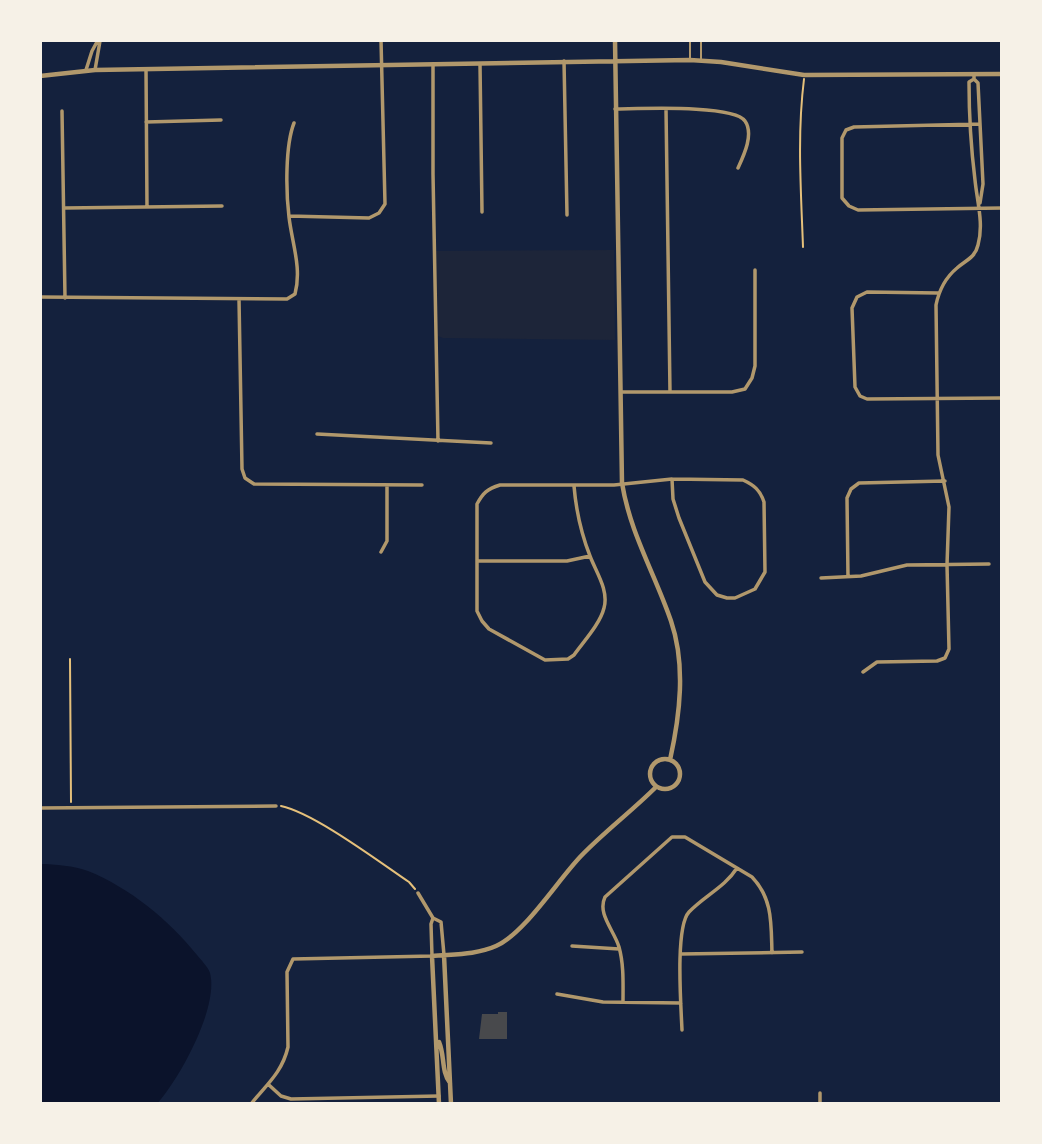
<svg xmlns="http://www.w3.org/2000/svg" width="1042" height="1144" font-family="'Fira Sans Condensed',sans-serif">
<style>
.green{fill:#1d2539}
.water{fill:#0b132b}
.building{fill:#48494c}
.lines{fill:none;stroke-linecap:round;stroke-linejoin:round}
.path{stroke:#e5c07b;stroke-width:2}
.service{stroke:#b1986c;stroke-width:2}
.minor{stroke:#b1986c;stroke-width:3.5}
.tertiary{stroke:#b1986c;stroke-width:4.5}
</style>
<rect width="100%" height="100%" fill="#14213d"/>
<path class="green" d="M614 250 615 340 443 338 438 336 436 251Z"/>
<path class="water" d="M40 864C55 864 74 866 88 871 130 888 169 920 197 955 201 960 208 967 210 973 219 1007 180 1078 157 1104H40Z"/>
<path class="building" d="M498 1012H507V1039H479L482 1014H498Z"/>
<g class="lines">
<path class="path" d="M803 247C801 191 797 135 804 79
M70 659 71 802
M281 806C314 813 378 861 409 882L415 889"/>
<path class="service" d="M690 40V60
M701 40V60"/>
<path class="minor" d="M564 61 567 215
M433 64V174L438 441
M480 64 482 212
M146 69 147 207
M86 70 92 51 98 40
M95 70 100 41
M974 79 978 83 983 184 980 203
M615 109C637 109 734 104 745 121 754 134 744 155 738 168
M666 109 670 392
M62 111 65 298
M146 122 221 120
M980 124 854 127 846 130 842 138V198L849 206 858 210 1002 208
M65 208 222 206
M289 216 369 218 379 213 385 204 381 40
M938 293 867 292 857 297 852 308 855 387 860 396 867 399 1002 398
M40 297 287 299 295 294C302 268 292 243 289 217 286 193 285 146 294 123
M239 299 242 469 245 478 254 484 422 485
M621 392H732L745 389 752 378 755 366V270
M317 434 491 443
M574 486C576 510 581 533 590 556 596 572 609 590 604 608 600 624 584 641 574 655L568 659 545 660 489 629 482 621 477 611V504C483 493 487 489 500 485H614L672 479 743 480C754 485 760 490 764 502L765 572 755 589 735 598H727L717 595 705 582 679 518 673 499 672 479
M381 552 387 541V485
M477 561H567L590 556
M848 577 847 498 851 489 859 483 945 481
M821 578 861 576 907 565 989 564
M863 672 877 662 937 661 945 658 949 649 947 565 949 507 938 455 936 305C939 290 945 278 957 268 966 260 975 258 978 245 984 224 977 201 975 180 971 148 969 115 969 82L974 79V75
M40 808 276 806
M418 893 433 918 441 922 444 955
M572 946 619 949
M681 954 802 952
M557 994 603 1002 681 1003
M623 1002C623 984 624 965 619 947 614 930 597 914 605 897L672 837H685L752 877C773 899 771 924 772 953
M682 1030C681 1006 675 927 689 912 704 896 725 887 737 868
M269 1085 281 1096 291 1099 439 1096
M820 1093V1104
M251 1104C266 1085 282 1073 288 1047L287 972 293 959 432 956 431 924 433 918"/>
<path class="tertiary" d="M615 40 622 483C630 533 655 574 671 621 686 665 680 715 670 760
M40 76 95 70 690 60 721 62 804 75 1002 74
M650 774a15 15 0 1 1 30 0a15 15 0 1 1-30 0Z
M444 955 451 1104
M439 1042C445 1056 441 1071 450 1083
M439 1104 432 956C453 954 476 955 496 946 525 933 557 881 581 856 604 832 632 811 656 787"/>
</g>
<rect width="1042" height="1144" fill="none" stroke="#f6f1e7" stroke-width="84"/>
</svg>
